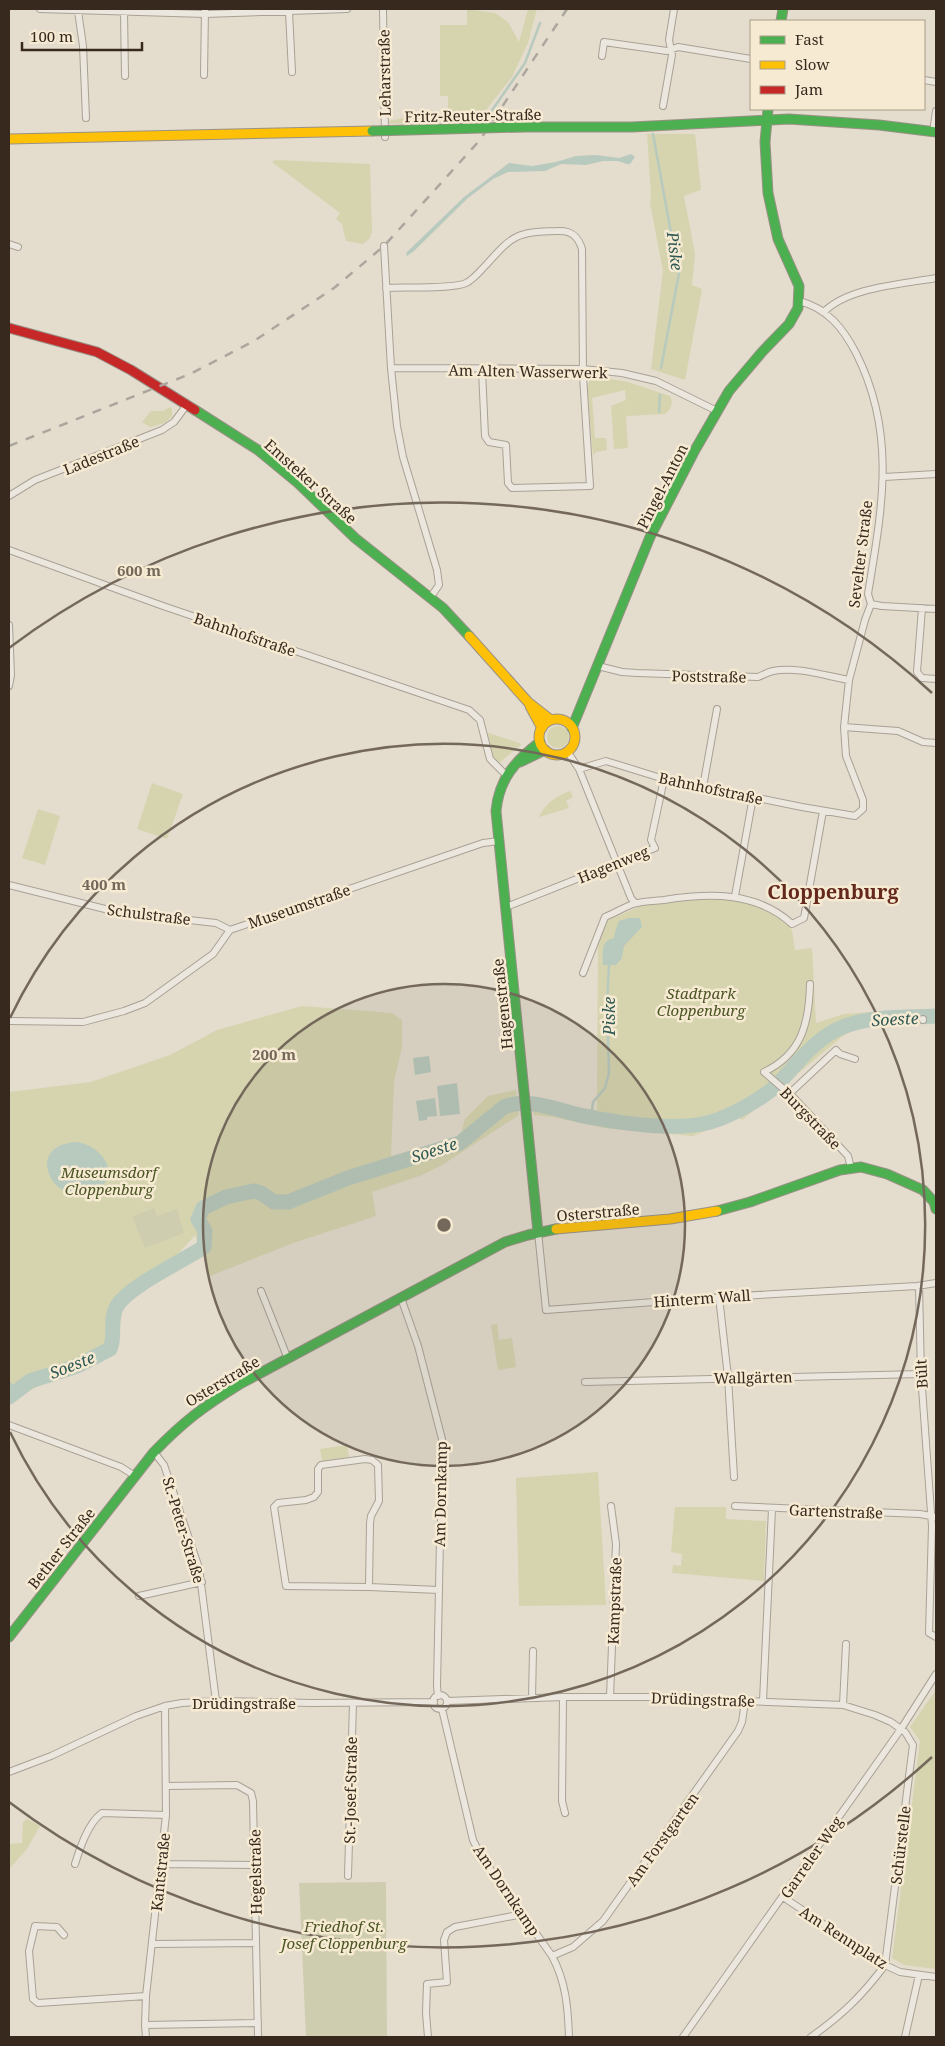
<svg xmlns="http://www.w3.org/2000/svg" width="945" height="2046" font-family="'Noto Serif',serif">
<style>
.green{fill:#d5d4af}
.cemetery{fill:#cfcdaf}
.water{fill:#b8c9be}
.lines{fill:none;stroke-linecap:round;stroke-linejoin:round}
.stream{stroke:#b8c9be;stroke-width:2.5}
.river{stroke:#b8c9be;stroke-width:15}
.street-casing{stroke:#a9a196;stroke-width:8}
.fast-casing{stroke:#999186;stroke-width:11}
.slow-casing{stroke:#999186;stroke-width:11}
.jam-casing{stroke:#999186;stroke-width:11}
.street{stroke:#ece7de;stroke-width:6}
.fast{stroke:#4caf50;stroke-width:9}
.slow{stroke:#ffc107;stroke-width:9}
.jam{stroke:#c62828;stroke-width:9}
.rail{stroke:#aca69e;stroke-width:2.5;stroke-dasharray:9 9;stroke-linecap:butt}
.fast-bridge-casing{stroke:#999186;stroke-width:11;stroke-linecap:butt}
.fast-bridge{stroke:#4caf50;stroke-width:9}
.ring{fill:none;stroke:#74685b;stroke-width:2.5}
.labels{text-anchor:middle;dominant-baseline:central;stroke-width:5;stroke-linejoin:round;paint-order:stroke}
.street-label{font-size:15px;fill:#38291e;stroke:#f6ead2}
.park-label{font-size:15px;font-style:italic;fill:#4b5524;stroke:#f6ead2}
.water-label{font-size:16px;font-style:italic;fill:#2d5853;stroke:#f6ead2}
.district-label{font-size:20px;font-weight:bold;fill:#65281d;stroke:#f6ead2}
.centre{fill:#74685b;stroke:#f6ead2;stroke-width:2.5}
.ring-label{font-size:15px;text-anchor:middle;font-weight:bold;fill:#74685b;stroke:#f6ead2;stroke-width:5;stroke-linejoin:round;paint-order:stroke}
</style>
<rect width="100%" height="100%" fill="#e4dccd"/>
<path class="green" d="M467 9 495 13 508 22 519 42 528 9H537L528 43 512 77 478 120 389 124 388 121 426 114H448V96H440V25H467Z
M647 134H695L701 190 684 196 695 254 692 285 702 289 685 380 651 369 663 271 650 203 651 195Z
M275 160 370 164 372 232 370 238 363 244 346 241 342 224 336 219 340 213 272 162Z
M594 376 628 382 670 396C674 403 671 409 665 414L626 416 628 448 614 449 611 406 626 400 625 390 592 398 595 438H606L607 450 596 452 593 455 587 387 590 380Z
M170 407 172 409V416L165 423 150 427 142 422 151 411H163Z
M547 737a11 11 0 1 1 22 0a11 11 0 1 1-22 0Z
M488 733H489L522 744 499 763 493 759Z
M152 783 183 794 167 839 137 829Z
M570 791 573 797 566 801 569 808 539 817C547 802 555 797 570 791Z
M38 809 60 816 45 865 22 858Z
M709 898 731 899 750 904 785 920 792 930 795 950 812 948 816 1023 844 1014 873 1012 874 1023 855 1028 843 1036 742 1120 738 1117 693 1136 604 1128 553 1117 534 1115 531 1101 597 1110 598 936 603 922 641 906Z
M302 1006 392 1013 402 1020V1047L394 1081 391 1156 460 1137 465 1119 488 1096 516 1090 519 1115 442 1165 422 1175 372 1192 376 1216 293 1243 210 1276 195 1235 172 1261 139 1281 107 1309 106 1346 9 1403V1092L91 1082 170 1055 217 1030Z
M497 1324 499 1340 512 1338 516 1367 498 1370 491 1325Z
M347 1445 349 1457 322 1461 320 1449Z
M598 1472 606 1605 519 1606 516 1478Z
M675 1507H726V1519L766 1521 764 1581 672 1573 673 1565 681 1566 682 1554 671 1552Z
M936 1690V1969L904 1965 892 1958 920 1741 910 1727Z
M27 1819 40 1826 27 1849 9 1869V1844L22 1843 23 1822Z"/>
<path class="cemetery" d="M154 1208 157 1216 177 1209 184 1233 145 1248 132 1217Z
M386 1882 387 2037H306L299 1883Z"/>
<path class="water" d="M631 154 635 157 630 164H627L618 161H603L586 165 561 164 545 171 508 172 493 179 468 198 414 251 407 256 406 253 464 197 509 163 532 166 556 162 576 156 596 155 619 158Z
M629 918H640L642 927 624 946 622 958 616 965H603C603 953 600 941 614 938L615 932 619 921Z
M429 1056 431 1072 415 1075 413 1058Z
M457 1083 460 1114 440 1116 437 1086Z
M435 1098 437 1116 427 1117V1120L419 1121 416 1101Z
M76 1142C104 1145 126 1181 90 1192 85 1193 79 1195 75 1194 46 1191 30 1145 76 1142Z"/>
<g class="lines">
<path class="stream" d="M488 116 525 63 540 23
M653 134 673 244 680 268 661 368
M659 412 660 395
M591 1118 593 1102 605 1088 609 1073 607 1004 609 965 611 963
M9 1382 15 1391"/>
<path class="river" d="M9 1397 30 1381 77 1366 110 1349C116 1336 109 1319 117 1306 129 1286 183 1261 204 1247L205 1231 198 1219 203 1208 226 1197 254 1191 261 1193 274 1202H288L348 1178 460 1143 504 1107C531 1096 563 1113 589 1117 621 1123 670 1130 702 1124 725 1120 761 1100 778 1084 794 1067 810 1046 829 1034 861 1014 901 1018 936 1016"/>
<g class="street-casing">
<path id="street" d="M40 9 205 14 347 9
M383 9 385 137
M78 11 83 46 86 118
M124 12 125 76
M289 12 292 72
M602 56 604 42 667 51 678 47 751 59
M204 75 205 9
M924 80 936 82
M663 106 672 55 669 40 674 9
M933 132 936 111
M9 244 18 247
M384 246 391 368 397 426 403 457 437 570 439 585 430 598
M386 288C403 287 454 289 466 283 474 279 480 271 486 265 513 235 516 232 557 231 571 230 578 236 582 249L583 376 590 486 512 488 508 483 506 445 489 442 485 436 482 370
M824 312C848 287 904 284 936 278
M391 368 583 369 622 373 656 381 717 411
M884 477 936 474
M9 496 35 480 162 430 174 422 186 406
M9 550 163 606 469 710 480 720 490 759 505 774
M871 604 882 606 936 609
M922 608 917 672 922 678 936 679
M9 625 11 675 9 686
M598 666 622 672 637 673 758 677C763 675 768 672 773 671 796 666 826 676 849 680
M844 727 898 731 923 742 936 743
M567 751 579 769 631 898 635 903
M579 769 606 761 664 779 802 807 855 816 863 809V800L846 756 844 727 849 680 865 620 871 604 868 594C882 508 897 434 856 353 843 328 827 308 799 301
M703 787 717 709
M9 885 117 912 216 923 230 930
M735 896 753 797
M506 907 655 848 651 840 664 779
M583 973 605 917C614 913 623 908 633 904 642 901 654 901 664 900 709 893 756 891 792 924L804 918 823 811
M810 984C809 1023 802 1054 764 1072L794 1098 848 1156 851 1168
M923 1019V1020
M9 1021 83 1022 124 1011 145 1003 213 954 230 930 483 843 499 841
M789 1094 836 1050 840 1054 855 1059
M538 1232 546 1310 722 1297 917 1286 936 1283
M919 1286 921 1374 932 1526 929 1633 936 1637
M261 1291 288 1359
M719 1297 728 1377 734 1477
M401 1298 418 1346 442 1439 443 1481 440 1539 437 1686 438 1696
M585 1382 921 1374
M9 1425 121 1467 135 1476
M154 1452 164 1465 199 1568 216 1701
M735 1506 920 1514 936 1517
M369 1587 286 1586 274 1507 278 1503 306 1500 314 1497 318 1492V1469L321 1465 365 1459 372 1460 378 1465 379 1501 371 1516 370 1523 369 1587 439 1590
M139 1596 202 1582
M433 1702a7 7 0 1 1 14 0a7 7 0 1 1-14 0Z
M563 1697 562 1801 565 1813
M610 1697 616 1544 611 1506
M532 1698 533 1651
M447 1701 563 1697H646L843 1705 875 1715 891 1722 905 1732 913 1745 885 1965C862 1996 842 2015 811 2037
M763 1701 772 1509
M843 1705 846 1644
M442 1709 473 1840 481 1856 552 1956C566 1982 568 2008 569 2037
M9 1772 51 1756 136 1716 165 1706 182 1703 216 1701 312 1703 434 1702
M167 1786 237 1785 251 1793 253 1801 258 2037
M75 1864C80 1848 88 1823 102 1813L166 1815
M162 1864 255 1865
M348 1876 353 1703
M783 1897 885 1965 900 1972 936 1977
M64 1935 57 1927 35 1926 29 1951 33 1999 38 2003 146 1996
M153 1944 256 1943
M552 1956 573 1947 603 1921 738 1731 742 1722 745 1701
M145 2025 258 2023
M146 2037 145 2025 146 1996 166 1815 165 1706
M428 2037 426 2013 427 1984 447 1982 444 1940 447 1932 455 1927 523 1914
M683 2037 901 1729 936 1674
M905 2037 919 1975"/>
</g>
<g class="fast-casing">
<path id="fast" d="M781 21 783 9
M523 127H632L789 119 879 125 936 132
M195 410 258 450 298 483 355 538 443 608 469 636
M572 728 650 537 695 450 729 391 762 352 789 324 798 308 799 286 778 239 768 193 765 142 768 109
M520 762 545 750
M717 1211 750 1202 840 1170 861 1167 887 1174 923 1190 934 1202 936 1209
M538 1232 496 811C499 779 515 761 540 742
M9 1637 154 1452C183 1422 204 1406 240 1384L505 1242 528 1235 556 1229"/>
</g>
<g class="slow-casing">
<path id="slow" d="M9 139 372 131
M469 636 528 702 551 720
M530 706 542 728
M539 737a18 18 0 1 1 36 0a18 18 0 1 1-36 0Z
M556 1229 670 1219 717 1211"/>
</g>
<g class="jam-casing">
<path id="jam" d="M9 328 97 352 131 370 195 410"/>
</g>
<use href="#street" class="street"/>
<use href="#fast" class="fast"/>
<use href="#slow" class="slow"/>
<use href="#jam" class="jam"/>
<path class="rail" d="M9 446 190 374 254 341 334 288 384 246 480 140 567 9"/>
<g class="fast-bridge-casing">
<path id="fast-bridge" d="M372 131 523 127"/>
</g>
<use href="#fast-bridge" class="fast-bridge"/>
</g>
<circle cx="444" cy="1225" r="241" fill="#74685b" fill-opacity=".12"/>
<g class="ring">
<circle cx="444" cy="1225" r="241"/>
<path d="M10 1018A481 481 0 1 1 10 1432"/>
<path d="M932 1757A722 722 0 0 1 9 1802M9 648A722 722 0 0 1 932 693"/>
</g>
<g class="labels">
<g class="street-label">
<text transform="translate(384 73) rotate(-91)">Leharstraße</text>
<text transform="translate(473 115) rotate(-1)">Fritz-Reuter-Straße</text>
<text transform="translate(528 371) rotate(1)">Am Alten Wasserwerk</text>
<text transform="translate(101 455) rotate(-22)">Ladestraße</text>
<text transform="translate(311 481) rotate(42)">Emsteker Straße</text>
<text transform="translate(662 486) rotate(-63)">Pingel-Anton</text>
<text transform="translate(860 554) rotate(-83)">Sevelter Straße</text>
<text transform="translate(245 634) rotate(19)">Bahnhofstraße</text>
<text transform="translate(709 676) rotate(1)">Poststraße</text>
<text transform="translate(711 788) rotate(12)">Bahnhofstraße</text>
<text transform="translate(613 864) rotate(-22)">Hagenweg</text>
<text transform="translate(299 906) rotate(-19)">Museumstraße</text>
<text transform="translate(149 914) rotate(7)">Schulstraße</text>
<text transform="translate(502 1004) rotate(-96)">Hagenstraße</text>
<text transform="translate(811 1118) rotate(46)">Burgstraße</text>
<text transform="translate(598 1212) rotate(-5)">Osterstraße</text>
<text transform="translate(702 1298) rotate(-4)">Hinterm Wall</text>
<text transform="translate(921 1374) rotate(-93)">Bült</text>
<text transform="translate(753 1377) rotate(-1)">Wallgärten</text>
<text transform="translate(222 1381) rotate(-31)">Osterstraße</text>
<text transform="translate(440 1494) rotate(-89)">Am Dornkamp</text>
<text transform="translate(836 1511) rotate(2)">Gartenstraße</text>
<text transform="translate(184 1530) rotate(73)">St.-Peter-Straße</text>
<text transform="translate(61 1548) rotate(-52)">Bether Straße</text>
<text transform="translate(614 1601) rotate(-88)">Kampstraße</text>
<text transform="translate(703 1699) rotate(2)">Drüdingstraße</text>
<text x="244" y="1703">Drüdingstraße</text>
<text transform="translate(350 1790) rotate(-89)">St.-Josef-Straße</text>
<text transform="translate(662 1839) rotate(-54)">Am Forstgarten</text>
<text transform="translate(900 1845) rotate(-83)">Schürstelle</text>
<text transform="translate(811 1857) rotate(-55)">Garreler Weg</text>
<text transform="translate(160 1872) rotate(-84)">Kantstraße</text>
<text transform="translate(255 1872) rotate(-91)">Hegelstraße</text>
<text transform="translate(507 1890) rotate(56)">Am Dornkamp</text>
<text transform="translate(844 1937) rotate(33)">Am Rennplatz</text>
</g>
<g class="park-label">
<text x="701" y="993">Stadtpark<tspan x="701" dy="17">Cloppenburg</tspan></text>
<text x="109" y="1172">Museumsdorf<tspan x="109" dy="17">Cloppenburg</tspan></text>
<text x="344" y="1926">Friedhof St.<tspan x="344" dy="17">Josef Cloppenburg</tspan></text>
</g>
<g class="water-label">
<text transform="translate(675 251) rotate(83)">Piske</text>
<text transform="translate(609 1016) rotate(-90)">Piske</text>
<text transform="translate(895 1019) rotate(-3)">Soeste</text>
<text transform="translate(434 1150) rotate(-18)">Soeste</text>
<text transform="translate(72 1365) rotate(-22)">Soeste</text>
</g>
<g class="district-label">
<text x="833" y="891">Cloppenburg</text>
</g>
</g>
<circle cx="444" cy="1225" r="8" class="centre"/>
<g class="ring-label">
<text x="139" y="576">600 m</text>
<text x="104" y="890">400 m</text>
<text x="274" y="1060">200 m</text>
</g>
<rect width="945" height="2046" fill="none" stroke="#38291e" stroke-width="20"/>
<rect x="750" y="20" width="175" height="90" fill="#f6ead2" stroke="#aa9d8a"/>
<rect x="760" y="36" width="25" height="8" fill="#4caf50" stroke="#aa9d8a"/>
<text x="795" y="45" font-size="15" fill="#38291e">Fast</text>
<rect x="760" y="61" width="25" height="8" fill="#ffc107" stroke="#aa9d8a"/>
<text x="795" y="70" font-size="15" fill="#38291e">Slow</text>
<rect x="760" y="86" width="25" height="8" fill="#c62828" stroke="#aa9d8a"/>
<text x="795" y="95" font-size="15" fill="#38291e">Jam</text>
<path d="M22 42v8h120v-8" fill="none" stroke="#38291e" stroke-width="2.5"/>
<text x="30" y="42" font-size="15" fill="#38291e" stroke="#f6ead2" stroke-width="4" paint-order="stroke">100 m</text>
</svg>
